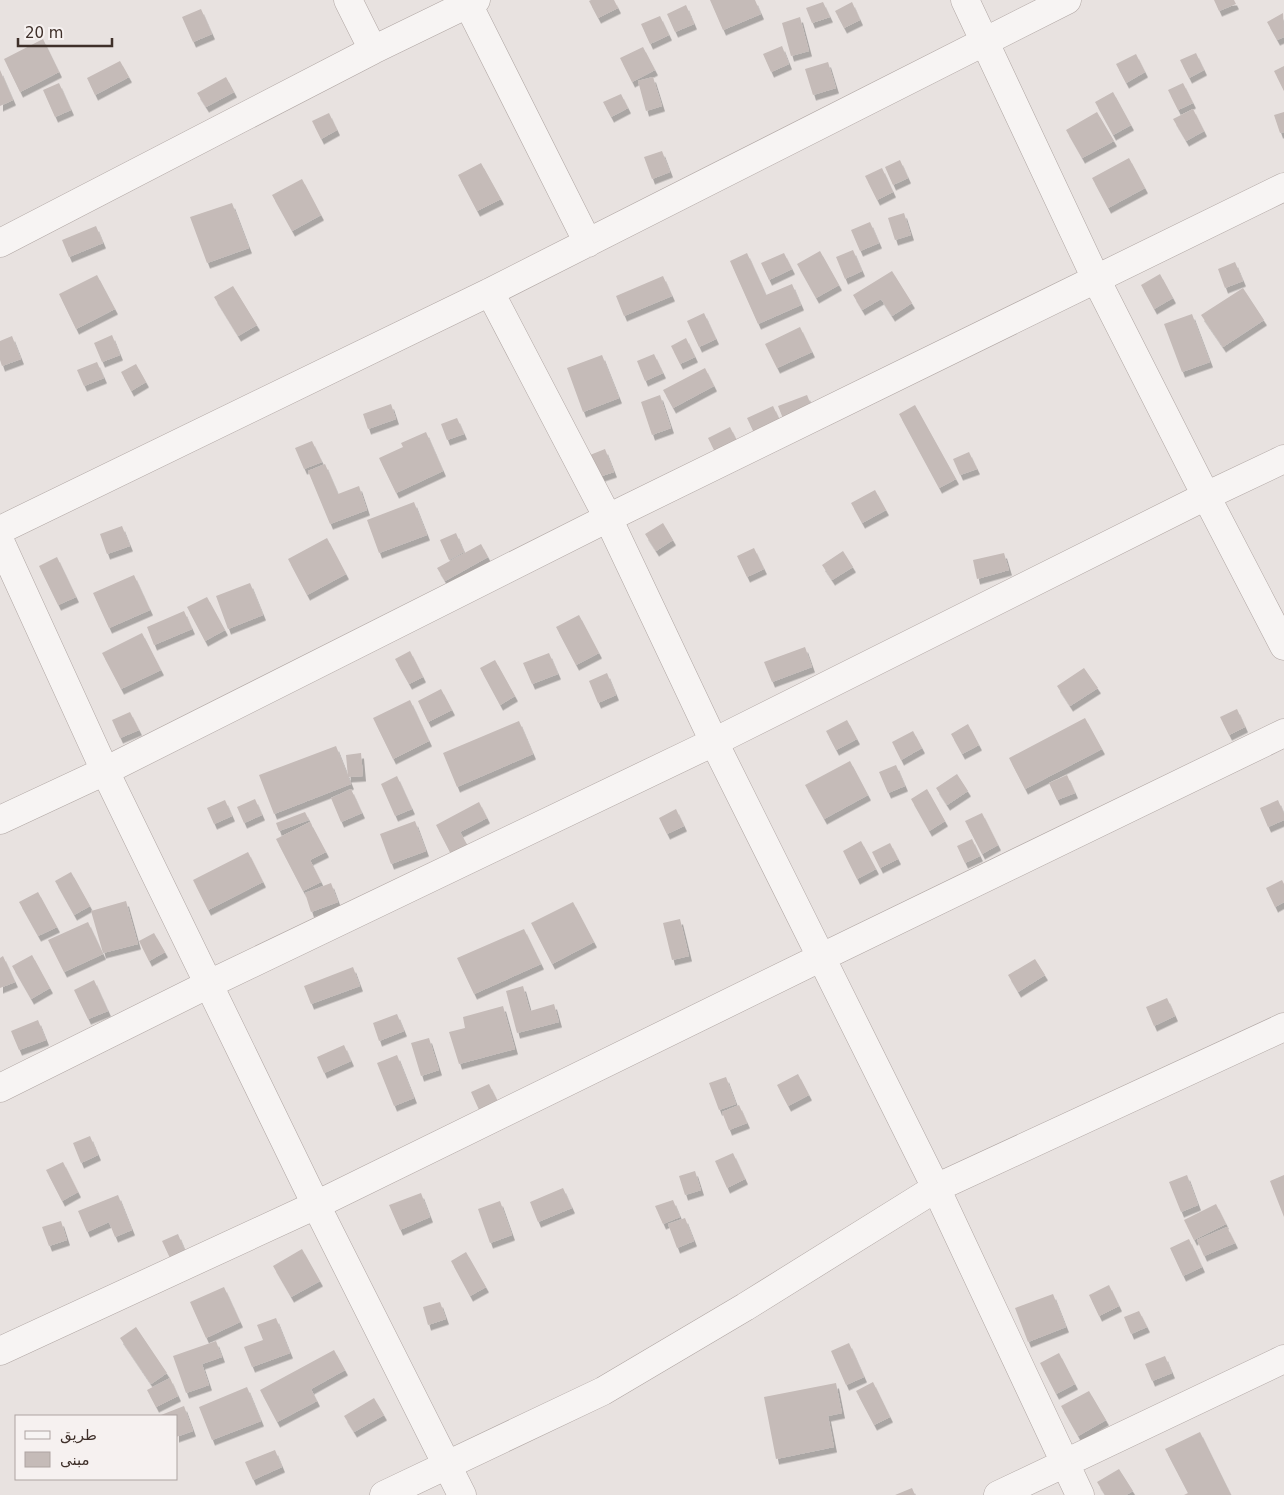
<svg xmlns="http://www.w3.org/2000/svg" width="1284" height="1495" font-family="'DejaVu Sans',Vazirmatn,sans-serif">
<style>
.building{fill:#c5bbb8;filter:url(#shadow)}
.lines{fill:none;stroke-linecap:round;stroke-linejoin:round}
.street-casing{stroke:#afa5a2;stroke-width:29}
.street{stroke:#f7f4f3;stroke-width:28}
</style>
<defs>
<filter id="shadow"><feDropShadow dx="3" dy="5.5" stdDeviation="0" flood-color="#0004"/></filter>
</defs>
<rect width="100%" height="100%" fill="#e8e2e0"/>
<path class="building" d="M591 0H614L618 8 598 18 589 1Z
M710 0H755L761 14 723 30Z
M1214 0H1234L1236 4 1219 11Z
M823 2 830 17 812 23 806 8Z
M852 2 860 20 844 28 835 11Z
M686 5 694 24 675 32 667 14Z
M201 9 212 34 193 42 182 17Z
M1283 13 1284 37 1277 40 1267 22Z
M660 16 669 35 650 44 641 24Z
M800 17 809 51 791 56 782 23Z
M43 39 59 72 20 92 4 59Z
M782 46 789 64 771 72 763 54Z
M643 47 655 70 632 82 620 58Z
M1196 53 1204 70 1189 78 1180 60Z
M1136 54 1145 72 1126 83 1116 64Z
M120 61 129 77 95 95 87 78Z
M828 62 836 88 813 95 805 69Z
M1284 66V91L1274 71Z
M0 70 13 100 0 106Z
M226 77 234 92 206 107 197 93Z
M653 77 662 106 646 111 638 81Z
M59 83 71 110 55 117 43 90Z
M1183 83 1193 103 1178 110 1168 90Z
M1113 92 1131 125 1113 135 1095 102Z
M621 94 628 108 611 117 603 102Z
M1193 109 1204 131 1186 141 1173 119Z
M1097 112 1114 141 1082 158 1066 130Z
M1284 112V132L1280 133 1274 115Z
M329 113 337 130 321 139 312 121Z
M662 151 670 172 652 179 644 157Z
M1129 158 1145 188 1108 208 1092 178Z
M900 160 908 178 893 185 885 167Z
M481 163 501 199 477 211 458 175Z
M882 168 893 192 877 200 865 176Z
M302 179 321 215 292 231 272 195Z
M232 203 249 248 207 263 190 217Z
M904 213 911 235 895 240 888 218Z
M870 222 879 243 860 251 851 230Z
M96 226 103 243 69 257 62 240Z
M853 250 862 271 845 279 836 257Z
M820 251 839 285 816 298 797 264Z
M747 253 766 295 792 284 801 305 758 324 730 261Z
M784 253 792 269 769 280 761 263Z
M1235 262 1243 281 1225 288 1218 269Z
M892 271 912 303 892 316 881 299 862 310 853 295Z
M1160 274 1173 298 1154 309 1141 285Z
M97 275 115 309 76 329 59 294Z
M663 276 672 296 624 316 616 296Z
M233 286 257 325 238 336 214 297Z
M1243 288 1264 320 1223 347 1201 315Z
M704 313 716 339 699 347 687 321Z
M1192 314 1210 362 1182 372 1164 324Z
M800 327 812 352 777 368 765 344Z
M112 335 120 355 102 362 94 343Z
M12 336 21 359 2 366 0 360V341Z
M686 338 695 357 680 364 671 346Z
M654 354 663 373 645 381 637 361Z
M602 355 619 398 583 412 567 368Z
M97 362 104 378 84 386 77 370Z
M136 364 146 382 131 391 121 372Z
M705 368 714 386 673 408 663 390Z
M660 395 671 428 652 435 641 402Z
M807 395 813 410 784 421 778 406Z
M391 404 396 419 368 429 363 414Z
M915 405 956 479 939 488 899 414Z
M773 406 782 425 756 437 747 418Z
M457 418 464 434 447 440 441 424Z
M730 427 739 445 717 456 708 438Z
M426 432 443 471 396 493 379 458 403 447 401 443Z
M312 441 322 462 304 469 295 448Z
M605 449 614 472 599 477 590 455Z
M969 452 977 469 960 475 953 459Z
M325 464 338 494 359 486 367 510 330 524 308 471Z
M875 490 886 510 862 523 851 503Z
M414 502 427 535 379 553 367 520Z
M663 523 673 540 656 551 645 534Z
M122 526 130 546 107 554 100 534Z
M456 533 464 552 449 560 440 540Z
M327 538 346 574 307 595 288 559Z
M481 544 488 557 445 581 437 568Z
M754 548 764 569 747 577 737 556Z
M843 551 853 567 832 580 822 565Z
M1004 553 1009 570 977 579 973 560Z
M57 557 76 597 58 605 39 566Z
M134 575 150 610 109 628 93 593Z
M250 583 263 615 228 629 216 596Z
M207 597 225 630 205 641 187 607Z
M184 611 192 629 154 645 147 627Z
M579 615 599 653 576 665 556 627Z
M142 633 161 670 121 689 102 653Z
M805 647 812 667 772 682 764 662Z
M410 651 423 677 409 684 395 659Z
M549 653 558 674 532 684 523 663Z
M495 660 515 696 500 705 480 668Z
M1084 668 1098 688 1070 706 1057 686Z
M607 673 616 695 598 703 589 681Z
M441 689 452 710 428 722 418 701Z
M410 700 429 741 393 759 373 718Z
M1237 709 1245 727 1229 735 1220 717Z
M130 712 139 730 120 738 112 720Z
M1085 718 1102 749 1025 789 1009 758Z
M847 720 857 739 836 750 826 731Z
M519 721 533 754 457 787 443 753Z
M968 724 979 745 962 754 951 734Z
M913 731 922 748 901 760 892 742Z
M336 746 351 784 274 814 259 775Z
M361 753 363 776 348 777 346 755Z
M850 761 868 795 824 819 805 785Z
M896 765 905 786 888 793 879 772Z
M957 774 968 791 947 805 936 788Z
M1067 775 1075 793 1057 800 1049 783Z
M397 776 412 809 395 816 381 784Z
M351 789 362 813 341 822 331 798Z
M927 789 945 821 929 831 911 799Z
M255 799 262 815 244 823 237 807Z
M225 800 232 816 214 824 207 808Z
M1278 800 1284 814V820L1268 827 1260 808Z
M479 802 487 818 460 832 470 850 453 858 436 825Z
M676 809 684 826 667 834 659 818Z
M305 812 309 820 279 831 276 823Z
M982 813 998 845 982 854 965 821Z
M415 821 426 851 391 864 380 834Z
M310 822 326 852 310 860 321 882 303 891 276 839Z
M972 839 980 856 965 863 957 846Z
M861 841 876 869 857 879 843 851Z
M890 843 898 859 880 868 872 852Z
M248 852 263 882 208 910 193 880Z
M71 872 90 906 74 915 55 881Z
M1282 880 1284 884V902L1275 907 1266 888Z
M331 883 338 902 311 912 305 893Z
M38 892 57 927 38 936 19 902Z
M126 901 138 944 103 953 91 911Z
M573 902 594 942 552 964 531 923Z
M680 919 689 956 672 960 663 923Z
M88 922 103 954 64 972 48 940Z
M524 929 541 964 474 994 457 958Z
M154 933 165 952 149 961 139 941Z
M32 955 50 988 31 999 12 966Z
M3 956 15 982 0 988V958Z
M1035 959 1045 975 1018 992 1008 975Z
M353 967 360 986 311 1004 304 986Z
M94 980 108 1011 88 1019 74 990Z
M523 986 530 1011 554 1004 559 1022 517 1033 506 991Z
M1167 998 1175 1016 1154 1026 1146 1007Z
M503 1006 515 1049 459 1064 449 1032 465 1028 463 1017Z
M397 1014 404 1031 379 1041 373 1023Z
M38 1020 46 1040 19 1050 11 1031Z
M429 1038 439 1070 421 1076 411 1043Z
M344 1045 351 1061 324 1073 317 1057Z
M397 1055 414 1098 394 1106 377 1063Z
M798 1074 809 1095 788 1106 777 1085Z
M726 1077 736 1104 719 1110 709 1083Z
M489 1084 499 1104 480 1112 471 1092Z
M739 1105 747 1123 729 1130 722 1112Z
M90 1136 98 1155 81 1163 73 1143Z
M733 1153 745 1179 727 1188 715 1161Z
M63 1162 78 1192 62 1201 46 1170Z
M695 1171 701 1190 685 1195 679 1176Z
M1187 1175 1198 1205 1181 1212 1169 1182Z
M1284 1175V1217L1270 1181Z
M563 1188 572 1208 538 1222 530 1202Z
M421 1193 430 1217 400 1230 389 1205Z
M118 1195 132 1230 115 1237 109 1222 87 1232 78 1211Z
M673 1200 680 1217 663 1224 655 1206Z
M500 1201 512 1235 490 1243 478 1209Z
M1216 1204 1226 1224 1194 1240 1184 1220Z
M685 1218 694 1241 677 1248 668 1224Z
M61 1221 67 1240 49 1246 42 1227Z
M1227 1227 1235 1243 1204 1256 1197 1240Z
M178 1234 185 1251 170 1258 162 1241Z
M1189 1239 1202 1267 1183 1276 1170 1248Z
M302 1249 320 1281 291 1297 273 1266Z
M466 1252 486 1287 470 1296 451 1261Z
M1109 1285 1119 1306 1099 1316 1089 1295Z
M224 1287 240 1322 206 1338 190 1302Z
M1053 1294 1066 1327 1028 1342 1015 1308Z
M440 1302 446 1319 428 1325 423 1307Z
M1139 1311 1147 1327 1131 1334 1124 1317Z
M276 1318 290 1353 252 1367 244 1347 263 1340 257 1325Z
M136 1327 167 1373 151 1384 120 1338Z
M216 1341 222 1357 202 1364 209 1385 186 1393 173 1356Z
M849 1343 864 1377 846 1385 831 1351Z
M334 1350 345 1370 311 1389 317 1401 277 1422 260 1390Z
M1059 1353 1075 1384 1056 1394 1040 1363Z
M1165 1356 1172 1373 1152 1381 1145 1364Z
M170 1378 178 1396 156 1407 147 1390Z
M873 1382 890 1417 874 1425 856 1391Z
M836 1383 842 1413 828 1416 834 1447 776 1459 764 1397Z
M247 1387 261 1421 212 1440 199 1407Z
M1089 1391 1106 1420 1078 1436 1061 1406Z
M374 1398 384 1415 354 1432 344 1416Z
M184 1406 193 1431 176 1437V1416H161V1415Z
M1200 1432 1231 1495H1184L1188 1493 1165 1449Z
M275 1450 282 1467 253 1480 245 1462Z
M1119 1469 1133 1491 1126 1495H1105L1097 1482Z
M912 1488 915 1495H895Z"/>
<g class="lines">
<g class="street-casing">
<path id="street" d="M348 0 373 50
M965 0 1096 279 1206 496 1284 646
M468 4 588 243
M0 243 373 50 476 0
M490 292 608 518 714 742 936 1188 1080 1495
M0 530 490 292 1067 0
M0 541 105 771 316 1205 462 1495
M0 820 105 771 608 518 1284 187
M0 1088 209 984 714 742 1206 496 1284 459
M0 1351 316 1205 822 957 1284 733
M384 1495 603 1391 745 1307 936 1188 1284 1027
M998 1495 1284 1359"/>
</g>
<use href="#street" class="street"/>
</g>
<rect x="15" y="1415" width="162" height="65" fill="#f6f1f0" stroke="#ada4a1"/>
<rect x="25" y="1431" width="25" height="8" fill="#f7f4f3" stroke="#ada4a1"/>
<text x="60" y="1440" font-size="15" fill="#3f302a">طريق</text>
<rect x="25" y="1452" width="25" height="15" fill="#c5bbb8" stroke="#ada4a1"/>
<text x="60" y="1465" font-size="15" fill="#3f302a">مبنى</text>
<path d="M18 38v8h94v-8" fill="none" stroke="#3f302a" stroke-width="2.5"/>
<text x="25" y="38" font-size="15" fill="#3f302a" stroke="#f6f1f0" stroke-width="4" paint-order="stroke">20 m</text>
</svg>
